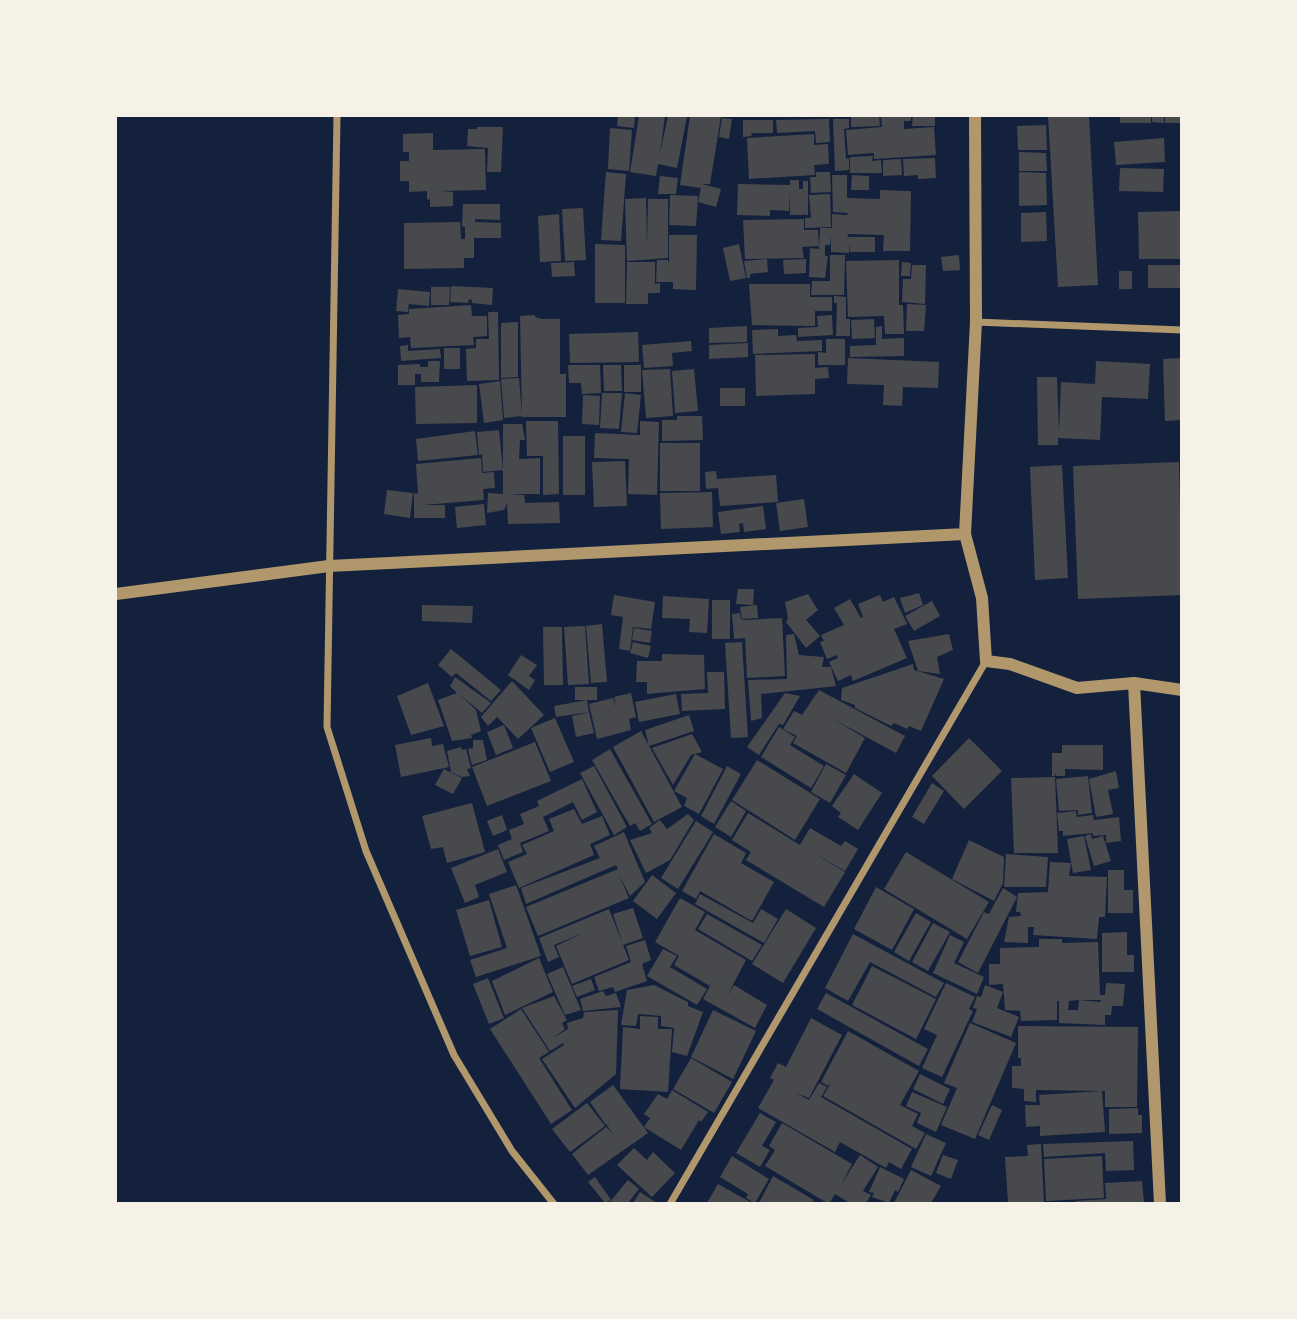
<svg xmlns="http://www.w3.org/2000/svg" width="1297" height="1319" font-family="'Exo 2',sans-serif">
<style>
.building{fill:#48494c;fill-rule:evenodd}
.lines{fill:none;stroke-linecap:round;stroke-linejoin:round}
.minor{stroke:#b1986c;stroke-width:7}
.tertiary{stroke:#b1986c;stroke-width:12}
</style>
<rect width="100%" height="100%" fill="#14213d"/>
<path class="building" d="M618 116H635L634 128 617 126Z
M639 116H665L660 153 668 116 687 117 677 168 658 164 656 176 630 172Z
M690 116H721L710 184H702L721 189 716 207 698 202 701 188 680 185Z
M851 116H879L880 126 851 127Z
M881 116H911V121H904V129L934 127 936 155 874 159V153L848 155 846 130 882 127Z
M913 116H935V126H912Z
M1048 116H1089L1098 285 1058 287Z
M1120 116H1151V123H1120Z
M1152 116H1164V123L1152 122Z
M1165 116H1182V123H1165Z
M722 118 732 119 729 139 719 137Z
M829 119 830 142 816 143 815 131 777 133 776 120Z
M833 119H849V128L844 129 846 159 849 158V170L835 171Z
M743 120H773V133H751L752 136 743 137Z
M1046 125 1047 150H1018L1017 126Z
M477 127H503L501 172H487L488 148 467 146 468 129H477Z
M610 128 632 130 629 171 608 169Z
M433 133V150L485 149 486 190 440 191 453 192V206L430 207V199L427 200V191L409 192V181H400V161H409V152H403V134Z
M814 134V145L828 144 829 164 814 165 815 175 749 179 747 138Z
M1164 138 1165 162 1116 165 1114 142Z
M1019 152 1046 153 1047 171H1019Z
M873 156 872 161 881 160 882 173H850V157Z
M935 158 936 178 918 179V175L904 176 903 159Z
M901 159 902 175 883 176V160Z
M1120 168 1164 169 1163 192 1119 191Z
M606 172 626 174 621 241 601 240Z
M816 172H830L831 192 811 193 810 177H816Z
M1019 172 1046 173 1047 205 1019 206Z
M832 175H847V198L880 199V190L911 191 910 251H883L884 235 847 234 849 237H875V252H850V242L849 253 831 252V236L830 245H825V256H828L825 278 809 277 810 248 819 249 820 228H832V214L847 215 848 213 833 212Z
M852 175 869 176V190H851Z
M660 176 678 178 676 194H658Z
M790 180H799V189H803V181H808V215H805V212L804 215H790L789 191V211L770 210V216L737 215 738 184 790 185Z
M830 194 831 227 805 228V218H811L809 195Z
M670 195 698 196 696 226 669 225Z
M646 198 647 245 648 199H668V258L627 261 625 199Z
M463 204H500V220L475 219V222L501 223V238H474V258H464V268L404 269V223L460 222 461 239H465V227L462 226Z
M583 208 586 260 565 261 562 209Z
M1182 211V259H1139L1138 212Z
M1046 212 1047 241 1021 242V213Z
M559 214 561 261 540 262 538 216Z
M804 219V230H818L819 246 802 247 804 258 745 259 743 220Z
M669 235H697L696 290 673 289V282H656L657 260H668L669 263Z
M595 244 625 245V303H595Z
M739 244 746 278 730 281 723 248Z
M830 255H845L844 295H811L812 281H830Z
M959 255 960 270 943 271 941 257Z
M767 259 768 272 750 274V278H747L744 261Z
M806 259V273L784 274 783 260Z
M899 260V305H903L904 334H885L884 316 851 317 850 315V317H848L846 261Z
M574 262 575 276 552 277 551 263Z
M627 262H655V284L660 283V293H648V304H626Z
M902 262 911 263 910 276H901Z
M912 265H926L925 304 902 302 903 279H911Z
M1148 265H1182V288H1148Z
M1119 271H1132V289H1119Z
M749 284H810V297H832V311H815V326L752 325Z
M451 286 493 288 492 305 472 303V300L469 299 468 303 450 302Z
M431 287H450L449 305H431Z
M398 289 430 292 429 306 409 304V302L408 312 396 311Z
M834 296 846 297V319H850V336H836L837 303H834Z
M907 304 926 305 924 331H906Z
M471 305 472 316H487V336L473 337 474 345 411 348 410 337 399 338 398 315 409 314V309Z
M488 312H498L499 380 467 381 466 349 476 348V339H489Z
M535 315V317L542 319H560V374H566V417H522L520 316Z
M832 315 833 335 798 337V328L818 327 817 316Z
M874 319 875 338 852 339 851 320Z
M518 322V377L501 378V323Z
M747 326V342L709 343V328Z
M882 326V339L904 338V356L850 357V346L876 345V327Z
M778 329V336L796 335 797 341 822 340V351L753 354 752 330Z
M638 332 639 362 570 363 569 334Z
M826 339H845V365H818V352L826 353Z
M691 341 692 351 672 353 673 366 644 368 642 345Z
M748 343V357L709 359V345Z
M408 345V351L440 349 441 358 401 361 400 346Z
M444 348H460V369H444Z
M815 354V368L828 367 829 378 815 379V394L756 396 755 355Z
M848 358 939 362 938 388 903 387 902 406 883 405 884 385 847 384Z
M1182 358V420L1165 421 1163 359Z
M428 361H440L439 382H421V374H415V385H398V365L420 364V367H428Z
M1096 361 1150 364 1148 399 1102 397 1100 440 1058 438V445H1038L1037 377H1057L1059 432 1061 382 1095 384Z
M568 365H600L601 393 582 394 581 383H569Z
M603 365H621L622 391H604Z
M624 365H641V392H624Z
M670 369 673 416 646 418 642 370Z
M694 369 698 411 675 413 672 371Z
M519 378 522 416 504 418 501 379Z
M500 381 503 420 484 423 479 384Z
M477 385V423L416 424 415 387Z
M720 388H745V406H720Z
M602 393H622L619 429 600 428Z
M625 393 641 395 637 433 621 432Z
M583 395 600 396 599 425 582 424Z
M677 416H702L703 440 662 441V420H677Z
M526 421H558L559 494 543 495V456H527Z
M640 421 659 422 657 495 628 494 629 459 594 458 595 433 640 435Z
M503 424H522L525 440H520L519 459 540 458V494H507L524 495 525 503 559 502 560 523 508 524 507 503 504 510 487 513 488 493 503 494Z
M499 430 503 470 483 472 482 454 479 455 477 432Z
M475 431 478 455 418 461 416 439Z
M563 436H585V495H563Z
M660 443H700V491H660Z
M481 458 482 473 494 472 495 488 483 489 484 500 423 505H445V518H414V493L418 494 416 464Z
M625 461 627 506 594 507 592 462Z
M1179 462 1182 595 1078 599 1073 466Z
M1062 465 1068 578 1035 580 1030 467Z
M716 471 717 479 776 475 778 502 720 506 718 488 706 489 705 472Z
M387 490 413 493 410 518 384 514Z
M712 492 713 527 661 529 660 493Z
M804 499 808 527 780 531 776 503Z
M484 504 486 525 457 528 455 507Z
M763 506 766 529 744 532 743 523 739 524 740 532 721 534 718 512Z
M738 589H754L753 605 736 604Z
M919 593 923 605 905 613 900 598Z
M808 594 818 610 806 620 820 636 806 648 786 622 788 618 785 602Z
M614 595 655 602 651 629 633 627 630 651 619 649 623 617 611 615Z
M880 595 883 602 894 597 907 624 894 629 907 658 853 681 851 675 838 681 829 662 838 658 837 655 827 659 820 642 824 641 821 635 844 625 834 608 850 599 861 618 863 617 858 604Z
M663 596 709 599 707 633 689 632 690 619 662 618Z
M712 600H730V639H712Z
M932 601 940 616 914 631 905 616Z
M422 605 473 606 472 623 422 621Z
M757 605 758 618 742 619 740 607Z
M740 613 741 619 744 620 782 618 785 676 747 678 745 638 734 639 732 614Z
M602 624 607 682 591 683 586 626Z
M585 626 589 684 568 685 564 627Z
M543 627H562L563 685H544Z
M634 628 652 631 650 643 632 640Z
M794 634 799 655 824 657 822 667H831L836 686 761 694 762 718 751 721 748 680 787 679 786 635Z
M949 634 953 650 937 657 940 674 918 671 908 641Z
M633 642 651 646 648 658 630 653Z
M742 642 748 737 731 738 725 643Z
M451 649 501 690 491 701 456 673 452 677 438 665Z
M662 654 704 655 705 689 647 694V682H636L637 661H662Z
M521 655 537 665 529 676 535 680 529 690 508 675Z
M913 664 914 670 944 679 921 731 909 726 907 729 894 723 891 726 855 708V705L841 700 842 688Z
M707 672H724L725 709 682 711 681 694 708 693Z
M455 677 491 703 482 713 459 694 476 710 481 731 471 735 472 738 452 741 438 700 457 693 450 686Z
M512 681 544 715 518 739 497 717 488 726 481 717Z
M428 683 444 726 411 735 397 696Z
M575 687H597V700H575Z
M819 690 905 736 896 753 833 719 865 738 846 773 793 743 797 736 783 729 794 711 802 715Z
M631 693 636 717 629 719 631 730 597 739 589 704 613 698 616 707 614 697Z
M785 693 800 696 783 725 779 724 759 755 747 747Z
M676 694 680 714 639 722 635 702Z
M587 700 589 712 556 717 554 706Z
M589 712 594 733 576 737 572 716Z
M689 715 694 731 649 746 645 730Z
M555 718 574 762 550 772 531 728Z
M504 725 513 748 496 755 487 732Z
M779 727 795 737 790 745 824 766 811 788 761 757Z
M641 731 682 807 654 822 613 747Z
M692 734 702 752 691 755 673 785 652 748Z
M431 738 432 746 443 744 449 767 401 777 395 745Z
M969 738 1002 771 964 809 932 776Z
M473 740H483L487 760 472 765 468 749 473 748Z
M535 742 551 781 487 806 472 767Z
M1062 745H1103V770L1065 769V776H1056V773L1055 776H1052V753H1062Z
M461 747 462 750 466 749 471 768 467 769 470 776 462 777 451 772 447 751Z
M610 749 652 824 640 831 635 823 630 826 592 760Z
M695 754 723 769 699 814 684 806 687 798 674 791Z
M757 760 820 799 795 840 732 800Z
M826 764 846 775 830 803 811 792Z
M594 766 627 827 614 835 580 773Z
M727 766 741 774 714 824 701 816Z
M444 769 462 778 453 794 435 785Z
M1116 771 1119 788 1108 790 1113 814 1096 817 1089 779Z
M854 774 882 793 858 830 838 817 841 813 832 806Z
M1088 776 1092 813 1078 815V810L1059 811 1056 779Z
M1055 777 1058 853H1014L1011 778Z
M582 779 597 812 582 820 573 802 543 817 549 831 520 843 523 852 504 860 498 845 512 839 509 830 524 824 520 814 539 806 537 801Z
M932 783 944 791 924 824 912 817Z
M731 801 746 811 731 837 715 827Z
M472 803 485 852 447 863 443 847 431 849 422 816Z
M574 809 582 824 602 816 610 835 590 844 594 855 519 888 508 862 527 854 522 845 554 831 549 819Z
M1076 811 1077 817 1093 815 1094 820 1119 817 1121 841 1106 843V835L1093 836V833L1063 836V831H1059L1057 813Z
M748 813 800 845 810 828 841 846 845 841 858 849 845 871 810 851 845 872 824 907 746 860 751 852 732 840Z
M688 814 694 820 670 860 646 873 630 840 652 833 649 828 660 820 667 829Z
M502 815 507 830 493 836 487 821Z
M696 821 713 832 678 889 661 878Z
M624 832 645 882 630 896 619 875 629 898 538 936 526 907 618 869 616 865 526 904 521 888 600 858 594 846Z
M714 834 746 853 741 863 774 882 752 921 700 891 696 899 682 891Z
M1091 834 1092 839 1103 836 1111 861 1094 866 1085 836Z
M1084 836 1091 870 1073 873 1067 839Z
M969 840 1004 857 1003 883 994 901 952 879Z
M498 849 507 872 475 885 479 897 465 903 451 868Z
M906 852 989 902 967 939 884 889Z
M1006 854 1048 857 1046 887H1004Z
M1050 862 1071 863 1069 876 1107 877 1105 917H1099L1097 939 1033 935 1034 927H1028V943L1004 942 1009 917 1021 916 1020 912H1016L1018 893 1048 892Z
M1108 870H1124V890H1133V913H1108Z
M652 875 676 893 657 919 633 901Z
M516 885 541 956 476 977 470 960 507 948 489 894Z
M876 887 914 909 892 950 854 929Z
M1003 888 1017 897 978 973 958 962 984 912 989 914Z
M700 894 753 923 761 909 778 919 764 943 695 904Z
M680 898 705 912 695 930 746 960 727 996 734 985 767 1005 755 1028 703 999 710 986 674 965 679 956 655 942Z
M489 900 502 947 470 956 456 910Z
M633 908 643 938 623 945 613 914Z
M609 909 629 960 572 984 556 946 583 933 554 945 559 957 548 962 539 938Z
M786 909 816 928 783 983 752 964Z
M916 913 931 922 909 961 894 952Z
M707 914 762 945 752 961 698 929Z
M933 923 950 932 928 971 912 962Z
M1127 932V955H1134V972H1102V933Z
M853 934 944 983 936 997 870 962 848 1001 825 988Z
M950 935 964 942 954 963 984 977 977 994 933 973Z
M1039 939H1062V943L1098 942 1100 995H1105L1106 983 1125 984 1123 1006H1112L1111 1015H1105V1025L1059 1023V1001H1057V1020L1021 1021 1020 1011 1005 1010 1003 984 989 985V964H1000V948L1039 947ZM1078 1000H1101L1100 1002 1079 1000 1078 1010H1068L1069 1001Z
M645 940 651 960 642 964 647 981 615 992 613 987 599 991 594 977 631 962 626 946Z
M663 949 677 956 670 967 707 989 697 1005 647 976Z
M539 958 553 992 505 1015 492 981Z
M872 966 936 999 916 1039 852 1005Z
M563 967 581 1010 565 1015 547 974Z
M488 978 504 1018 489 1024 473 984Z
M591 979 595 990 577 997 572 986Z
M946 983 975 997 969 1009 973 1011 942 1077 922 1068 937 1035 924 1029Z
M654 985 688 1002V1006L703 1012 687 1056 672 1052 674 1028 661 1026V1016L638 1014 636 1026 621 1025 627 990Z
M985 985 1003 992 997 1008 1019 1017 1011 1037 972 1022 977 1009 973 1008 977 996 981 997Z
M603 991 606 996 616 993 621 1007 583 1011 580 999Z
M826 993 928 1049 919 1066 817 1009Z
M554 996 567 1020 562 1023 565 1029 553 1038 568 1029 567 1023 583 1018 584 1012 618 1010 616 1074 575 1108 542 1059 564 1045 563 1043 550 1051 522 1008Z
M521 1009 549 1052 539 1058 572 1110 551 1124 490 1029Z
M713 1010 756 1031 733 1079 691 1057Z
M640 1016 658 1017V1029H672L668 1092 620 1089 623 1027 640 1029Z
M811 1018 842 1035 809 1098 796 1093 809 1100 819 1083 827 1087 821 1097 912 1149 901 1169 889 1162 886 1168 840 1142 835 1152 758 1108 774 1080 770 1078 778 1063 786 1067Z
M970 1023 1016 1043 975 1139 941 1125 957 1088 944 1083Z
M1018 1026 1138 1027 1137 1107H1105V1091L1036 1090V1102L1024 1101V1089L1012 1088V1066H1021V1058H1018Z
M848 1031 919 1071 900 1105 918 1114 912 1126 925 1133 916 1149 823 1096 831 1083 828 1086 821 1082Z
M691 1058 732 1082 714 1113 673 1089Z
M920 1074 950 1089 943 1104 913 1089Z
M613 1085 648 1133 588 1175 572 1154 606 1127 614 1135 607 1126 610 1124 606 1125 590 1102Z
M672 1090 708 1112 701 1122 699 1120 681 1150 644 1127 650 1118 644 1114 658 1094 667 1099Z
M1102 1091 1105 1132 1040 1136V1126L1026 1127 1025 1105H1040L1039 1095Z
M912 1092 947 1107 936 1132 917 1123 921 1113 906 1106Z
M587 1103 605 1126 570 1152 552 1129Z
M992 1105 1002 1110 989 1140 978 1135Z
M1138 1108V1115H1142V1133L1109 1134V1109Z
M760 1113 776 1122 762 1146 770 1150 760 1167 736 1153Z
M782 1123 852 1164 841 1185 860 1155 878 1167 863 1191 871 1195 866 1203H847L848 1202 835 1194 829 1204 765 1166 775 1150 769 1146Z
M926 1134 946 1143 931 1176 911 1167Z
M1133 1141 1134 1170 1106 1171 1105 1153 1044 1157 1043 1144Z
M1041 1144 1044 1203H1008L1005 1157 1028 1156 1027 1145Z
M634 1148 647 1160 653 1152 675 1173 652 1197 617 1165Z
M943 1155 958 1160 951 1179 936 1173Z
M732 1156 769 1179 755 1203 746 1198 748 1194 720 1177Z
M1102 1156 1104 1198 1046 1201 1044 1159Z
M880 1167 904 1179 898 1192 895 1190 889 1203 872 1197 874 1193 869 1192Z
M911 1170 941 1186 931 1203H894Z
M773 1176 814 1200 812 1203H759Z
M595 1177 611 1200 605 1203 588 1182Z
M628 1180 639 1189 628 1203H609Z
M1142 1181 1144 1203H1076V1201L1106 1199 1105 1183Z
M718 1184 752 1203H707Z
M640 1192 657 1203H633Z"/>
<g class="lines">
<path class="minor" d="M337 116 327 727 366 851 454 1055 512 1151 554 1204
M976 322 1182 330
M670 1204 986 661"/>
<path class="tertiary" d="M975 116 976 322 965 534 982 598 986 661 1010 664 1077 688 1134 683 1182 690
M116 594 329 566 965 534
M1134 683 1160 1204"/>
</g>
<rect width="1297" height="1319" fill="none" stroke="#f6f1e7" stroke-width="234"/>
</svg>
